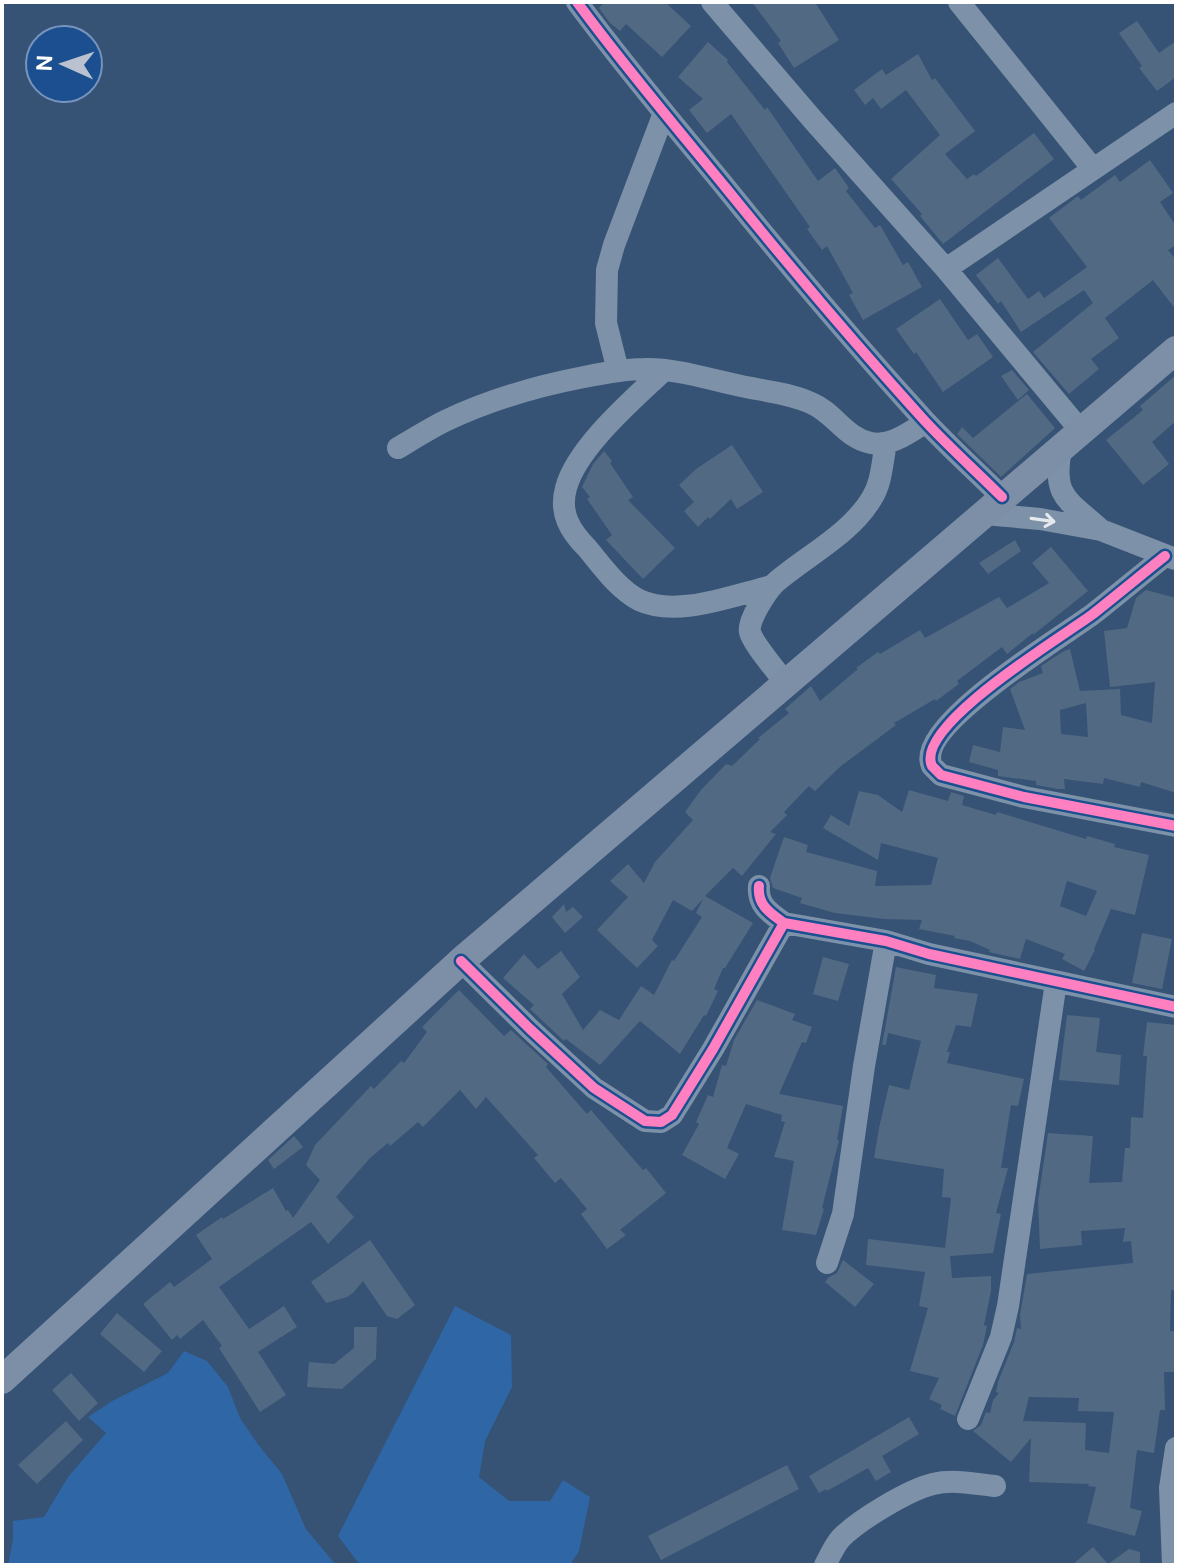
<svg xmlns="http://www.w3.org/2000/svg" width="1178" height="1567" font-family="'DM Sans',sans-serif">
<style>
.green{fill:#2f66a5}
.building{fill:#526984;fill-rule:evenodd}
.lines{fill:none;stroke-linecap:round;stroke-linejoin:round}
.minor{stroke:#7d92a8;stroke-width:22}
.major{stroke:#7d8ea7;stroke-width:28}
.cycleway-casing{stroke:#1b4f8f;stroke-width:15}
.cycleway{stroke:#ff80c0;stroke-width:10}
.oneway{stroke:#e5e9ee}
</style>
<rect width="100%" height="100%" fill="#365274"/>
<path class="green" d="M455 1306 511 1335 512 1387 485 1441 479 1477 509 1501H550L563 1480 590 1497 579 1551 570 1565H360L338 1536Z
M184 1351 207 1361 228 1387 240 1418 257 1443 282 1474 306 1529 336 1565H8L13 1540V1521L44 1517 68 1477 106 1433 88 1417 112 1401 168 1373Z"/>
<path class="building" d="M604 2H665L691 26 662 57 626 24 620 31 610 23 599 8Z
M752 2H815L839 40 794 68 778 43 781 41Z
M1137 21 1159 53 1176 41V77L1157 91 1139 68 1142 66 1119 33Z
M708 42 728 60 727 62 765 110 767 107 818 181 835 168 849 188 846 191 875 228 880 225 903 265 908 262 922 287 863 320 849 295 853 293 827 246 822 250 807 229 810 227 731 114 707 133 689 110 703 99 678 77Z
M918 54 932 80 935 78 975 131 945 154 967 179 974 174 976 176 1034 133 1054 159 943 244 920 216 922 214 891 179 940 135 906 90 881 109 873 98 865 105 854 90 882 69 886 75Z
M1150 160 1173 193 1160 202 1176 226V245L1168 250 1176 260V310L1153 280 1105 318 1119 338 1091 359 1099 369 1069 394 1033 352 1093 303 1084 290 1021 332 1001 301 998 304 976 275 998 258 1028 299 1039 291 1044 298 1087 267 1049 218 1078 196 1081 200 1115 175 1120 182Z
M940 299 968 340 977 334 993 357 943 392 916 352 914 354 896 329Z
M1012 370 1029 390 1018 400 1001 376Z
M1176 375V421L1152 442 1169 464 1143 485 1106 440 1143 410 1140 406Z
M1027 394 1055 428 1001 477 957 434 962 427 973 438Z
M732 445 763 492 737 509 731 499 710 519 708 517 698 527 684 511 694 502 679 485 696 469Z
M604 451 612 461 610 463 633 497 628 500 675 548 643 579 606 540 612 535 587 499 590 497 582 487 593 464Z
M1015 540 1021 551 988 574 979 563Z
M1051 547 1088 591 1033 635V633L1007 654 1002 647 957 681 959 684 936 701 935 699 894 723 896 725 841 766 815 791 809 786 784 812 787 815 770 832 776 834 742 876 733 868 705 896 753 923 725 968H723L714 989 718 991 706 1016 704 1015 680 1054 640 1021 600 1065 566 1039 564 1041 530 1009 534 1005 503 978 524 954 538 969 561 951 580 977 562 994 583 1030 600 1010 619 1020 641 986 654 995 672 960 674 961 702 917 696 913 703 899 692 911 673 900 652 940 658 946 637 968 597 930 628 897 610 881 628 864 644 883 655 862 693 820 685 812 701 790 726 764 732 766 760 739 758 738 789 713 785 709 811 686 820 701 858 669 856 668 878 652 880 654 920 630 925 638 999 597 1007 608 1049 583 1032 563Z
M1146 590 1176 598V793L1141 782 1140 787 1104 778 1103 784 1064 779 1065 789H1058L1036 785V781L998 776V770L969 762 973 745 1000 752 1003 727 1025 730 1010 689 1019 682 1043 673 1041 666 1064 651 1070 649 1080 691 1120 689 1121 715 1152 723 1155 682 1110 687 1104 631 1127 628 1136 598ZM1086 703 1088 737 1061 734 1060 710Z
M909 790 948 801 951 792 964 796 962 805 996 815 997 812 1086 839 1087 836 1115 844 1114 847 1149 855 1135 915 1111 909 1094 949 1095 950 1084 971 1062 959 1065 954 1026 939 1020 959 989 952 990 950 970 941 954 938 955 936 919 929 922 920 884 919 835 913 800 903 802 898 773 888 770 878 784 837 808 845 806 852 877 871 875 886 931 885 938 858 881 843 878 860 823 828 831 815 849 826 859 791 878 795 902 812ZM1067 881 1097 891 1086 916 1060 906Z
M564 904 566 912 573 907 583 917 565 933 552 917Z
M1142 933 1172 939 1162 989 1132 983Z
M823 957 849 964 838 1001 813 994Z
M896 967 936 975 934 988 978 994 971 1027 956 1025 947 1052H950L947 1063 1024 1079 1018 1106 1011 1105 1001 1168H1008L996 1213 1001 1214 993 1253 950 1256 952 1278 991 1276V1291L984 1325 987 1326 983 1345 955 1416 940 1409 942 1405 929 1399 939 1378 910 1371 928 1308 919 1306 925 1272 866 1265 868 1239 945 1248 951 1198 942 1197 944 1169 874 1158 879 1128 889 1085 909 1090 921 1041 888 1033 886 1045H882Z
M459 990 504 1036 511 1030 548 1064 546 1067 587 1114 591 1110 643 1170 646 1168 666 1193 620 1230 626 1235 607 1249 581 1214 587 1209 561 1178 555 1183 534 1158 538 1155 486 1097 476 1109 460 1090 423 1127 418 1122 390 1146 388 1143 370 1158 336 1197 354 1217 328 1244 311 1222 219 1287 249 1329 284 1306 297 1327 258 1352 286 1395 260 1412 219 1348 222 1346 203 1320 180 1339 177 1335 172 1340 143 1304 170 1282 174 1287 212 1259 196 1235 222 1217 223 1219 273 1188 286 1211 288 1210 293 1218 320 1180 306 1165 315 1145 371 1086 374 1089 401 1061 404 1063 427 1032 422 1027Z
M757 1000 795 1014 792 1020 812 1027 806 1043 802 1042 779 1094 843 1106 837 1140H839L822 1208 824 1209 816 1235 782 1230 794 1161 774 1157 785 1122 781 1121 782 1115 746 1104 727 1148 739 1154 725 1179 682 1155 699 1124 696 1122 708 1095 713 1097 722 1065 726 1066 734 1040Z
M1067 1015 1100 1018 1096 1052 1121 1055 1119 1085 1059 1080Z
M1147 1022 1176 1025V1291L1171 1290 1170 1331H1176V1372H1164L1165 1410H1160L1154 1453 1137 1450 1130 1508 1142 1511 1135 1536 1087 1523 1096 1487 1088 1486 1089 1484 1029 1482 1031 1438 1011 1462 973 1431 981 1425 986 1412 990 1413 993 1400 999 1393 996 1392 998 1382 1014 1342 1017 1328 1021 1329 1020 1315 1027 1274 1133 1263 1131 1241 1123 1242 1125 1228 1081 1231 1082 1245 1040 1249 1038 1201 1048 1133 1093 1136 1089 1183 1122 1182 1125 1148H1130L1131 1117 1143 1118 1147 1056H1143ZM1029 1397 1079 1398 1078 1411 1114 1412 1109 1453 1085 1450 1086 1423 1023 1421Z
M294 1136 303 1147 274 1169 268 1160Z
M370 1240 415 1305 397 1319 387 1316 363 1281 353 1293 347 1297 326 1303 311 1282Z
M843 1260 874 1284 855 1307 825 1282 829 1277 837 1273Z
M117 1313 162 1351 144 1372 100 1334Z
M354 1327H377L376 1359 342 1389 307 1387 309 1362 334 1364 354 1348Z
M71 1373 98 1403 79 1421 52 1390Z
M909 1417 919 1434 882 1456 891 1472 876 1481 868 1468 827 1491 826 1489 819 1493 809 1476Z
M66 1421 83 1440 37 1484 18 1465Z
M787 1465 799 1489 661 1560 648 1536Z
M1093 1547 1108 1564 1129 1549 1140 1552V1565H1072Z"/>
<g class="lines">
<path class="minor" d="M577 2C624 66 676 127 726 188 790 267 856 345 924 420 949 447 976 471 1002 497
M712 2 813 120 946 269
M959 2 1093 169
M618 371 606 323 607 270 614 245 664 113
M663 371C633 400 577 447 566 488 559 513 570 531 587 548 602 566 618 589 639 600 677 618 733 595 772 586
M1081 431 946 269 1176 113
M398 448C413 439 429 429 445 421 489 400 537 386 584 377 604 373 624 369 645 369 674 368 712 380 741 386 764 391 789 393 811 403 835 413 845 438 871 443 891 447 910 432 926 422
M1061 449C1052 497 1067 499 1101 530
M984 514 1040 519 1101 530 1175 559
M1165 556C1141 575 1117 595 1093 614 1065 635 913 726 932 766 933 767 939 773 941 775L1024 797 1176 826
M785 683C777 671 753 644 750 632 747 621 767 591 775 583 806 556 850 535 872 498 882 482 882 462 886 444
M759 886C757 905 770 913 784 923L886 941 929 954 1176 1007
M461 961 530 1029 594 1088 645 1121 661 1122 672 1115 713 1049 784 923
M827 1263 843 1214 864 1066 886 941
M968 1419 1001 1337 1008 1306 1056 982
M825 1565C830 1556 834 1546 841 1538 859 1520 908 1490 933 1484 953 1479 975 1484 995 1486
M1173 1565 1170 1488 1176 1448"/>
<path class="major" d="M2 1380 461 961 1176 350"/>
<g class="cycleway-casing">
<path id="cycleway" d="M577 2C624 66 676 127 726 188 790 267 856 345 924 420 949 447 976 471 1002 497
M1165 556C1141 575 1117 595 1093 614 1065 635 913 726 932 766 933 767 939 773 941 775L1024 797 1176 826
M759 886C757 905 770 913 784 923L886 941 929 954 1176 1007
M461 961 530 1029 594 1088 645 1121 661 1122 672 1115 713 1049 784 923"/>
</g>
<use href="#cycleway" class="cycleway"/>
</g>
<defs><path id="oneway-shaft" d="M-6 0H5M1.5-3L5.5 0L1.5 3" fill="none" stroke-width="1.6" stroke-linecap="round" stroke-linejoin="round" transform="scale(2)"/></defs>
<use class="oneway" href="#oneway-shaft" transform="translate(1043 520) rotate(8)"/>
<rect width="1178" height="1567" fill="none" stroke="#ffffff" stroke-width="8"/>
<g transform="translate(64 64) rotate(273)"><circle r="38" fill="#1b4f8f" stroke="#7695bc" stroke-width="2"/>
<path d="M0-6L14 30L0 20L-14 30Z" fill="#b9c2ce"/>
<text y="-12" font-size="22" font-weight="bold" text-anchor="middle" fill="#ffffff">N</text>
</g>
</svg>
